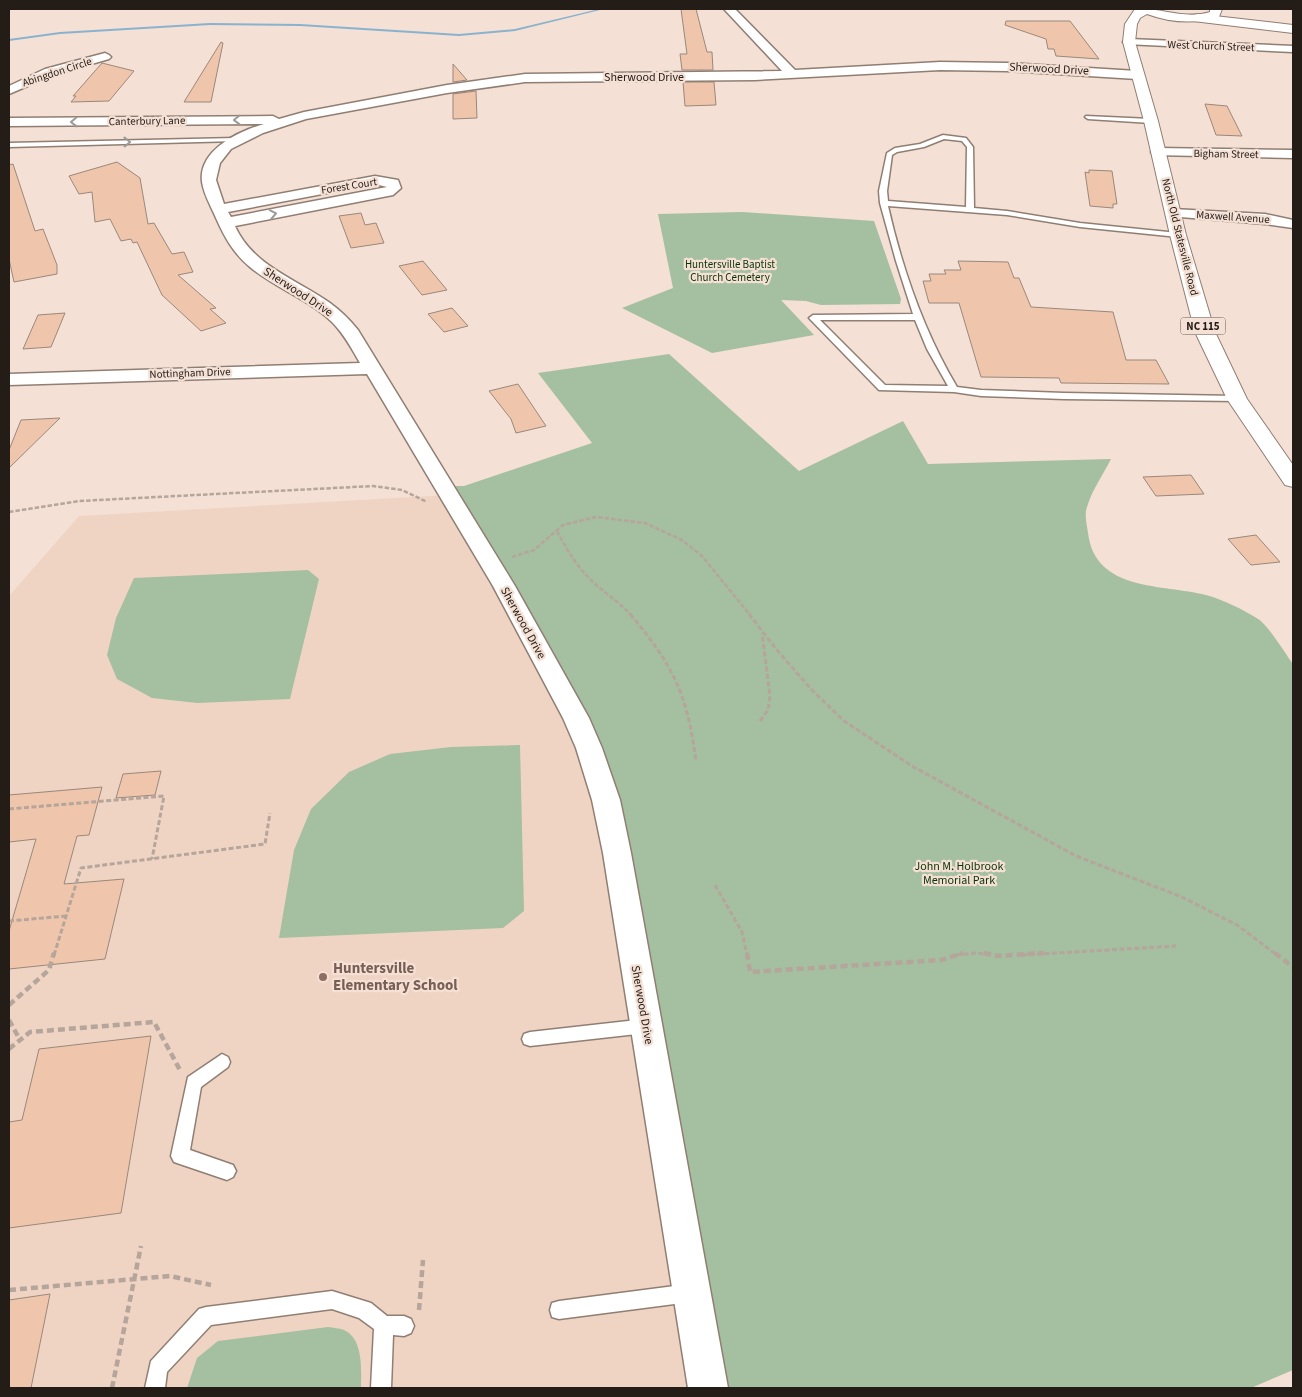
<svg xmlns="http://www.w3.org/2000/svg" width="1302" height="1397" font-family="'Source Sans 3',sans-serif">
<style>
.built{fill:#efd4c4}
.green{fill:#a5bfa1}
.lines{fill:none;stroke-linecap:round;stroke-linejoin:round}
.stream{fill:#8ab2ce;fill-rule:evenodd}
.building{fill:#efc6ac;stroke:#9a887c}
.service-casing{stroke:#907e73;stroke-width:3}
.minor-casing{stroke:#907e73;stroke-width:3}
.tertiary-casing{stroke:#907e73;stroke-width:2}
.primary-casing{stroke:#907e73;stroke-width:2}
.path-far2{stroke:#b5a59b;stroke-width:2.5;stroke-dasharray:4.5 2;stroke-linecap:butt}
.path-far1{stroke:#b5a59b;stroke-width:3;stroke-dasharray:5 2.5;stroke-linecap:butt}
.path{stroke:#b5a59b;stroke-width:4.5;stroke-dasharray:7 4;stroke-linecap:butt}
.service{fill:#fff;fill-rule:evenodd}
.minor{fill:#fff;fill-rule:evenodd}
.tertiary{fill:#fff;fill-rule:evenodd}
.primary{fill:#fff;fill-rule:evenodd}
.oneway{stroke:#9c9997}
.education-dot{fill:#8d6e63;stroke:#f4e0d4;stroke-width:2}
.labels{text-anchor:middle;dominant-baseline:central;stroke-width:4.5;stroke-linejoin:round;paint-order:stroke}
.far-street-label{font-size:11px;fill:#231c17;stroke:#f4e0d4}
.far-park-label{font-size:11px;fill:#093403;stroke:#f4e0d4}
.shield{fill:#f4e0d4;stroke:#625750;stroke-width:1}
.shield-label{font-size:11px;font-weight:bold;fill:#231c17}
.street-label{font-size:12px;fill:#231c17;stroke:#f4e0d4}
.park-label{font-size:12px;fill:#093403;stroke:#f4e0d4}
.near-education-label{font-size:15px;font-weight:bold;fill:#785e54;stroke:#f4e0d4;text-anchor:start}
</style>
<rect width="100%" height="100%" fill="#f4e0d4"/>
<path class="built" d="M448 495 576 718 672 1173 708 1388H9V596L79 516Z"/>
<path class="green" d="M742 212 874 221 901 299 900 304 821 305 806 301 781 300 814 335 712 353 622 308 673 288 658 214Z
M669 354 799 471 903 421 928 464 1111 459C1103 475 1092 490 1087 507 1084 515 1087 525 1088 533 1095 592 1163 584 1206 595 1224 600 1242 609 1258 619 1268 625 1285 653 1293 664V1370L1251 1388H708L672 1173 606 800 443 486H464L592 443 538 373Z
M308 570 319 579 290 699 197 703 152 698 117 679 107 655 116 618 134 578Z
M520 745 524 911 503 928 279 938 294 850 311 809 349 772 390 754 451 747Z
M328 1327C333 1328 339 1328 344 1330 364 1339 361 1371 361 1388H187L197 1358 218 1341Z"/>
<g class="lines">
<path class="stream" d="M599 9H604L515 31 459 36 300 26 210 25 60 34 9 41V39L60 32 210 23 300 24 459 34 515 29Z"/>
</g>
<path class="building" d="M681 9H696L707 52H712L713 70H682L680 54H687Z
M1006 21H1070L1099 59 1056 56 1054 49H1048L1046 39 1005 25Z
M221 42 223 43 211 102H184Z
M102 63 134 71 109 101 71 102 76 96H73Z
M453 64 467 80 453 82Z
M683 82H714L716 105 685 106Z
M476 91 477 118 453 119V94Z
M1205 104 1227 106 1242 136 1216 135Z
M117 162 140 178 148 224 154 223 172 254 184 252 193 272 178 275 216 308 210 309 226 323 201 331 162 295 137 242 133 243 131 239 121 241 110 219 95 222 92 192 79 194 69 176Z
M13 164 35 231 43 229 57 265V274L14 282 9 259V165Z
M1089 170 1112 171 1117 204H1113V208L1090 206 1085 172 1089 173Z
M361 213 365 225 376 223 384 243 351 248 339 216Z
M423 261 447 290 422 295 399 266Z
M958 261 1008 262 1014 278H1019L1031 307 1113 312 1126 360H1156L1169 384 1061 383 1059 378 981 377 959 303H929L923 281H931L929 274H946L944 270H961Z
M452 308 468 326 444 332 428 314Z
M65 313 51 347 23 349 38 315Z
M518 384 546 426 516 433 511 419 489 391Z
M60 418 9 468V450L21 420Z
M1191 475 1204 494 1156 496 1143 477Z
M1256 535 1280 562 1251 565 1228 539Z
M161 771 155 795 116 798 123 774Z
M102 787 89 835 77 836 64 884 124 879 105 959 9 969V931L36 839 9 842V795Z
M151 1036 121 1213 9 1228V1122L22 1120 39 1049Z
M50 1294 31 1388H9V1300Z"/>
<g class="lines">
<g class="service-casing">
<path id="service" d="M1086 116 1151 119 1154 121 1151 123 1088 119 1085 117Z
M943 135 966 138 973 147 974 208 1007 211 1080 223 1178 233 1182 235 1178 237 1080 227 1007 215 888 206C902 268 924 332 957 387L981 390 1064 393 1237 396 1240 397V401L1064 399 981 396 954 392 879 390 809 318 813 315 913 314 896 261 880 203 879 191 887 153 895 148 920 144ZM944 139 962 141 967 147 966 207 888 201 887 191 892 155 897 152 924 147ZM820 320H915L927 349 948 386 885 385Z
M236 138 238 139V141L9 147V143Z
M646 1019 652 1021 654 1026 652 1031 646 1033 530 1046 524 1044 522 1039 524 1034 530 1032Z
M222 1054 228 1057 230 1062 228 1067 201 1087 190 1150 233 1165 236 1171 233 1177 227 1180 174 1162 171 1156 188 1077Z
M690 1284 697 1286 699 1293 697 1300 690 1302 559 1319 552 1317 550 1310 552 1303 559 1301Z
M332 1291 371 1303 387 1316H404L411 1319 414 1326 411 1333 404 1336 393 1335 391 1388H371L374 1329 359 1318 332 1309 211 1325 167 1372 165 1388H145L151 1361 199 1309 206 1307Z"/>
</g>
<g class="minor-casing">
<path id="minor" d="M724 9H735L795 70 940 62 1007 63 1137 71 1143 75 1137 79 1007 71 940 70 755 80 525 82 447 93 306 119 263 133 231 149 220 163 216 180 224 204 375 176 398 180 401 188 393 195 235 226C253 266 296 279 330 303 341 311 350 320 358 330L515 586 589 718 602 748 620 800 631 853 728 1388H688L603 853 592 800 576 748 563 718 493 586 367 374 9 385V374L360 363C352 349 344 334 332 322 308 299 275 288 250 267 233 253 224 236 216 218 211 206 204 195 202 182 198 150 239 131 264 124L9 126V118L273 116 279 119 304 112 447 85 525 74 782 71ZM375 184 387 187 231 217 228 212Z
M1129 39 1293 46V52L1125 44 1123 42 1125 40Z
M105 53 109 55 111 57 109 59 53 75 9 94V86L45 69Z
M1158 148 1293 150V158L1153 155 1151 152 1153 149Z
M1173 209 1265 214 1293 220V228L1265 224 1168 216 1166 213 1168 210Z"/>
</g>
<g class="tertiary-casing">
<path id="tertiary" d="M1197 14 1293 25V33L1193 21 1191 18Z"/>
</g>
<g class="primary-casing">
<path id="primary" d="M1135 9C1160 7 1184 20 1210 12V9H1222L1219 17C1195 24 1171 23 1147 14L1140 18 1137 24 1135 42 1158 121 1186 235 1215 332 1247 399 1293 465V487L1285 485 1227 399 1195 332 1170 235 1144 121 1123 42 1125 24Z"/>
</g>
<path class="path-far2" d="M9 512 79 501 373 486 402 490 427 502
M557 531C567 550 577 567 593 582 605 593 619 602 631 615
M512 557 534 550 563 525 596 517 645 523 682 540 702 556 750 615"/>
<path class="path-far1" d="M630 614C673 665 688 695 696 762
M749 614 776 649 812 690 844 721 912 766 1076 856 1182 897 1237 925 1277 955
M760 721 768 710 770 696 762 633
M9 809 164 796 152 859
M715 885 742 932 747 955
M9 921 66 916
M54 955 81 868 265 844 270 813
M956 955 976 953 992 955
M1022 955 1176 946"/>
<path class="path" d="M747 953 750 972 941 960 963 953
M984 953 998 956 1044 953
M1275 953 1293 967
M9 1005 49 970 54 953
M9 1020 20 1040
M9 1049 30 1032 154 1022 180 1070
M9 1290 170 1276 211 1285
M419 1310 423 1260
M112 1388 141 1246"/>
<use href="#service" class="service"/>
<use href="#minor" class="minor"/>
<use href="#tertiary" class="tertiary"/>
<use href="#primary" class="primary"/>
</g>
<defs><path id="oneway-chevron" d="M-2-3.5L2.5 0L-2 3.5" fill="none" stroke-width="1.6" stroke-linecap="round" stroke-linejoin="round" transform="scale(1.25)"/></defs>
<g class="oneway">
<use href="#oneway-chevron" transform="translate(237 120) rotate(179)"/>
<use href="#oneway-chevron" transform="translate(74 122) rotate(179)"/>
<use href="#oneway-chevron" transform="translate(127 142) rotate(-1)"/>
<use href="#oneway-chevron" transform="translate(273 214) rotate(-11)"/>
</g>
<circle class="education-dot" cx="323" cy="977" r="5"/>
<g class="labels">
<g class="far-street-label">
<text transform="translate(1211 46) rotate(2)">West Church Street</text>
<text transform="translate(57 72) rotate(-18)">Abingdon Circle</text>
<text transform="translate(147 121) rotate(-1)">Canterbury Lane</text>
<text transform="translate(1226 154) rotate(1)">Bigham Street</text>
<text transform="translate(349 186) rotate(-9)">Forest Court</text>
<text transform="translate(1233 217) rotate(4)">Maxwell Avenue</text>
<text transform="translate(1180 237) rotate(76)">North Old Statesville Road</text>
<text transform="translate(190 373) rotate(-2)">Nottingham Drive</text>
</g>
<g class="far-park-label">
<text x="730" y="264">Huntersville Baptist<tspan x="730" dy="13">Church Cemetery</tspan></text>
</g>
<rect class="shield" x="1180.5" y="317.5" width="45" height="17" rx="4"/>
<g class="shield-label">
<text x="1203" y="326">NC 115</text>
</g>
<g class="street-label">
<text transform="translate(1049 69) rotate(3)">Sherwood Drive</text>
<text x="644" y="77">Sherwood Drive</text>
<text transform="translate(298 292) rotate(33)">Sherwood Drive</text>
<text transform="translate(523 623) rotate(61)">Sherwood Drive</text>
<text transform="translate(642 1005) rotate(80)">Sherwood Drive</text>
</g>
<g class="park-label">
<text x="959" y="866">John M. Holbrook<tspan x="959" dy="14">Memorial Park</tspan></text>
</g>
<g class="near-education-label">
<text x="333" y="968">Huntersville<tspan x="333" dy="17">Elementary School</tspan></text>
</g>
</g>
<rect width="1302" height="1397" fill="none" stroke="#231c17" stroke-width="20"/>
</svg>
